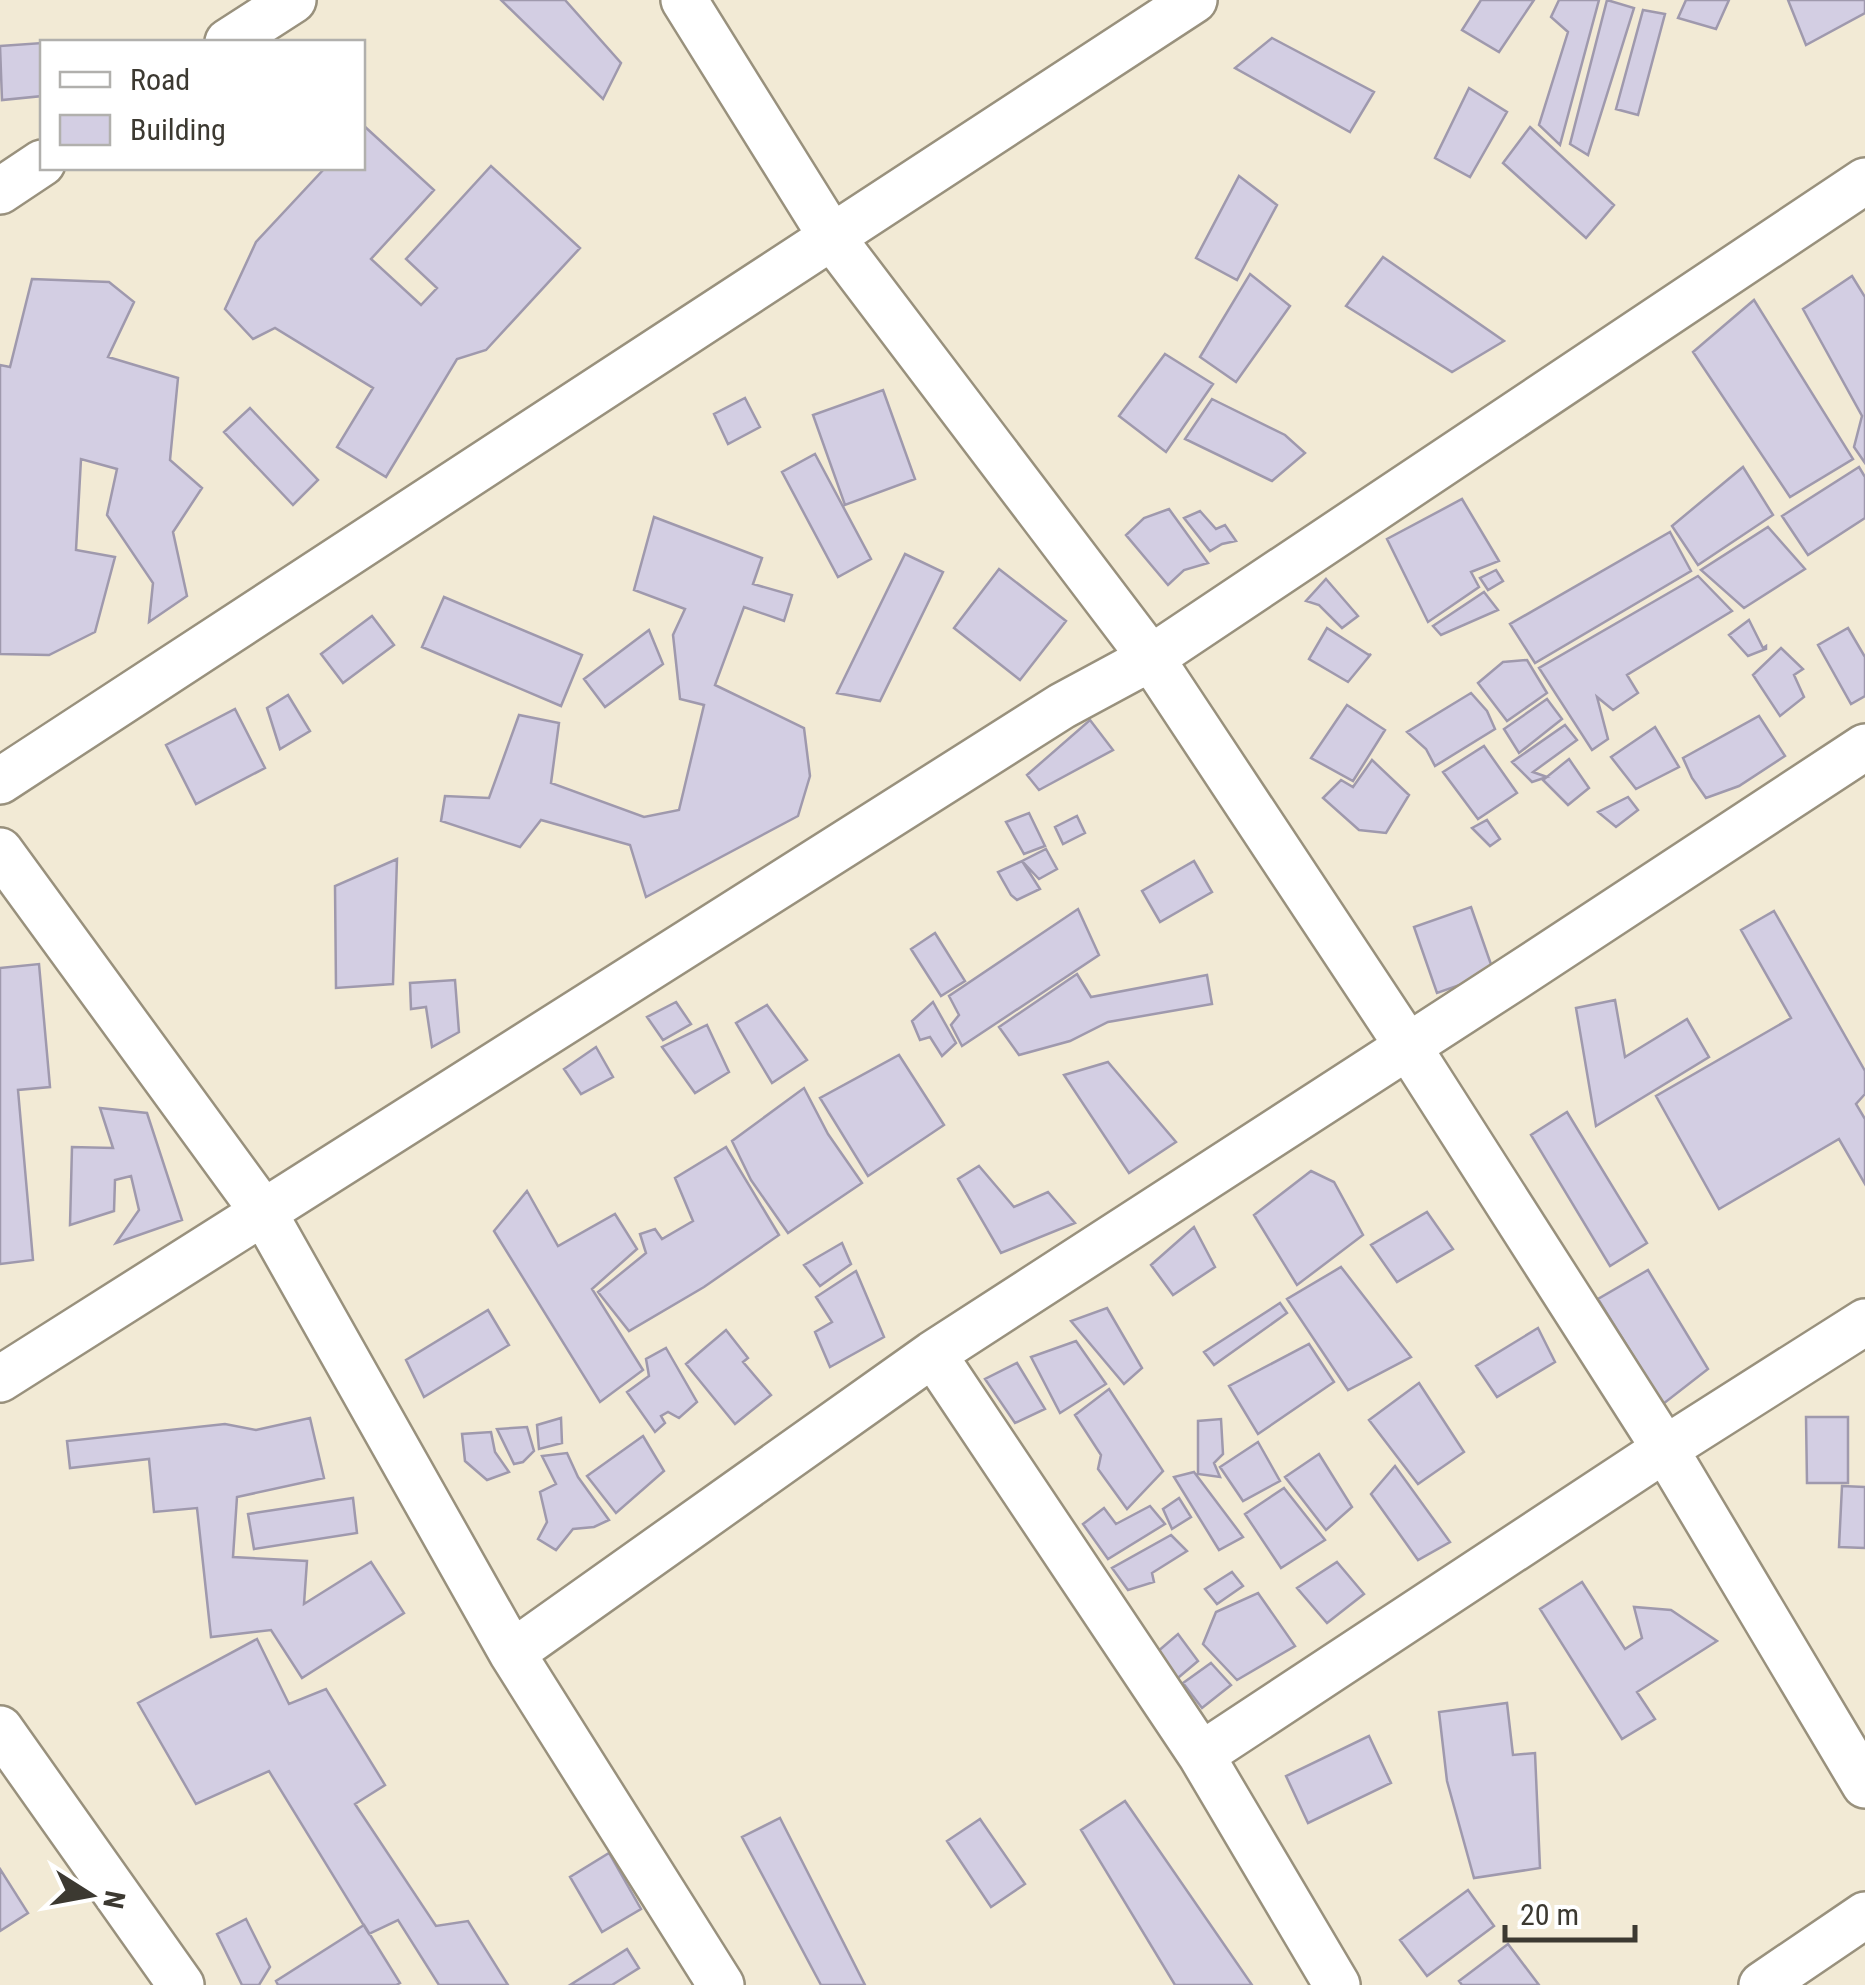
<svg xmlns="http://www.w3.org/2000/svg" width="1865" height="1985" font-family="'Roboto Condensed',sans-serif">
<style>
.building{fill:#d3cee3;stroke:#9f99ad;stroke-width:2.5}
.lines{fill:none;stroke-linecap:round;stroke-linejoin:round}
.minor-casing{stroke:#99917d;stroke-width:50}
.minor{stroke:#fff;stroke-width:45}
</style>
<rect width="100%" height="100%" fill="#f2ead5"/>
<path class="building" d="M501 0H565L621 63 603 99Z
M1481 0H1534L1499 52 1462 30Z
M1559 0H1599L1560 145 1539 125 1568 32 1551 17Z
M1607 0 1634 8 1588 155 1570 144Z
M1686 0H1729L1716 29 1678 18Z
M1788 0H1865V13L1806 45Z
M1643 10 1665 14 1638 115 1616 109Z
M1272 38 1374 92 1350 132 1235 68Z
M42 43V96L2 100 0 46Z
M1469 88 1507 112 1470 177 1435 158Z
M363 125 434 190 371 259 421 305 437 288 406 259 491 166 580 248 486 350 457 359 386 477 337 447 373 388 275 328 253 339 225 309 256 242 325 168H362Z
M1530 127 1614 205 1586 238 1503 163Z
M1239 176 1277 205 1237 280 1196 258Z
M1383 257 1504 341 1452 372 1346 306Z
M1250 274 1290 306 1236 382 1200 357Z
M1852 276 1865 297V463L1854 447 1862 416 1803 309Z
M32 279 109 282 134 302 108 357 178 378 170 460 202 488 173 532 187 596 149 622 153 583 107 515 117 469 81 459 76 550 115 557 95 632 49 655 0 654V365L10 367Z
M1754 300 1853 459 1790 497 1693 352Z
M1165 354 1213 384 1166 452 1119 416Z
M883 390 915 479 845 505 813 415Z
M745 398 760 427 728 444 714 414Z
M1212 399 1285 435 1305 453 1272 481 1185 439Z
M250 408 318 480 293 505 224 432Z
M815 454 871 559 838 577 782 472Z
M1743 467 1773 515 1698 565 1672 526Z
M1859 467 1865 477V518L1808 555 1782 516Z
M1462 499 1499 561 1471 572 1479 587 1428 622 1387 539Z
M1169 509 1208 563 1184 570 1168 585 1126 535 1144 518Z
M1200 511 1216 529 1225 525 1236 541 1222 544 1210 551 1184 518Z
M654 517 762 558 753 584 792 595 784 621 744 607 715 685 804 728 810 776 798 816 646 897 630 845 541 820 520 847 441 821 445 796 489 798 519 715 559 723 551 783 644 817 679 810 704 705 680 699 673 635 685 609 634 590Z
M1768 527 1805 569 1744 608 1701 570Z
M1670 532 1691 571 1535 663 1510 624Z
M905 554 943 572 880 701 837 693Z
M999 569 1066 621 1020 680 954 628Z
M1496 570 1503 581 1488 590 1480 578Z
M1698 576 1732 611 1627 675 1638 693 1613 710 1597 697 1608 739 1592 750 1539 668Z
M1326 579 1358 616 1342 628 1319 605 1306 601Z
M1484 592 1498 610 1441 635 1433 626Z
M444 597 582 655 561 706 422 647Z
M372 616 394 645 343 683 321 654Z
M1749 620 1763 648 1766 646V649L1748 656 1729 635Z
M1327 628 1369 655 1371 654 1348 682 1309 659Z
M1848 628 1865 657V696L1851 704 1818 645Z
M649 630 663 664 605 707 584 679Z
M1781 648 1803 669 1794 675 1804 697 1780 716 1753 675Z
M1527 660 1547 693 1507 721 1478 683 1503 662Z
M1471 693 1487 711 1495 729 1435 766 1426 749 1407 732Z
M288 695 310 731 280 749 267 708Z
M1547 699 1562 719 1519 753 1504 729Z
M1347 705 1385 730 1353 781 1311 758Z
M235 709 265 768 196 804 166 745Z
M1759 716 1785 756 1739 786 1706 798 1692 778 1683 758Z
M1090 720 1113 750 1039 790 1027 775Z
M1565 725 1577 740 1533 772 1547 777 1532 782 1512 762Z
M1655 727 1679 767 1636 789 1611 757Z
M1484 746 1517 793 1478 819 1443 772Z
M1569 759 1589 788 1568 805 1543 780Z
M1372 760 1409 795 1386 833 1359 830 1323 798 1341 780 1353 787Z
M1628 797 1638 810 1616 827 1598 812Z
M1029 813 1045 846 1024 854 1006 822Z
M1077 816 1085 833 1063 844 1055 827Z
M1487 820 1500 839 1490 846 1472 828Z
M1046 849 1057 869 1039 879 1022 861Z
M397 859 393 984 336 988 335 886Z
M1022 861 1040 889 1017 900 1011 895 998 872Z
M1194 861 1212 892 1160 922 1142 891Z
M1471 907 1494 973 1437 993 1414 927Z
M1078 909 1099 955 962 1046 951 1025 959 1015 949 996Z
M1774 911 1865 1071V1094L1856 1104 1865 1119V1184L1839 1139 1719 1209 1656 1096 1791 1018 1741 930Z
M935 933 965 981 941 996 911 949Z
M39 964 50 1087 18 1090 33 1260 0 1264V968Z
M1077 974 1091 997 1207 975 1212 1004 1108 1022 1070 1041 1019 1055 999 1027Z
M455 980 459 1032 432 1047 426 1007 411 1009 410 983Z
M1615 1000 1625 1057 1687 1019 1709 1057 1596 1126 1576 1008Z
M676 1002 691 1024 663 1040 647 1017Z
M933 1002 956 1043 942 1056 930 1037 920 1040 912 1021Z
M767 1005 807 1060 772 1083 736 1023Z
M707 1025 729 1072 695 1093 662 1047Z
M596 1047 613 1077 581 1094 564 1069Z
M899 1055 944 1125 868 1176 820 1098Z
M1108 1062 1176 1142 1129 1173 1064 1075Z
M804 1088 828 1134 862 1183 788 1233 751 1180 732 1141Z
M100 1108 147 1113 182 1220 116 1243 139 1210 131 1176 115 1180 114 1211 70 1225 72 1147 113 1148Z
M1567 1112 1647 1243 1610 1266 1531 1135Z
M726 1147 779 1235 704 1287 629 1331 598 1292 646 1253 640 1234 655 1229 662 1239 693 1221 675 1178Z
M979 1166 1014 1207 1048 1192 1075 1223 1001 1253 958 1179Z
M1311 1171 1334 1182 1363 1235 1297 1285 1254 1215Z
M527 1191 558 1246 615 1214 637 1249 592 1289 643 1370 600 1402 494 1231Z
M1427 1212 1453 1249 1397 1282 1371 1245Z
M1194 1227 1215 1267 1173 1295 1151 1265Z
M842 1243 851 1264 820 1286 804 1265Z
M1341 1267 1411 1357 1348 1390 1287 1299Z
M1648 1270 1708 1369 1663 1404 1598 1299Z
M856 1271 884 1337 830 1367 815 1332 832 1322 816 1297Z
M1280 1303 1287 1313 1214 1365 1204 1352Z
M1107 1308 1142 1368 1124 1384 1071 1321Z
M488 1310 509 1345 424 1397 406 1360Z
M1538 1328 1555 1362 1497 1397 1476 1366Z
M726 1330 748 1358 743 1362 771 1395 735 1424 686 1364Z
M1076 1341 1106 1384 1060 1413 1031 1357Z
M1309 1344 1334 1382 1258 1434 1229 1386Z
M666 1348 697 1402 679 1418 668 1412 661 1416 665 1423 655 1432 627 1392 649 1376 646 1359Z
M1017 1363 1045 1409 1015 1423 985 1379Z
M1419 1383 1464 1452 1418 1484 1369 1420Z
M1109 1389 1163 1471 1127 1509 1098 1469 1101 1455 1075 1415Z
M1806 1417H1848V1483H1807Z
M310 1418 324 1478 237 1497 233 1557 307 1561 304 1604 371 1562 404 1613 302 1678 271 1630 211 1637 197 1508 154 1512 149 1459 70 1468 67 1441 225 1424 256 1430Z
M561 1418 562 1443 539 1449 537 1425Z
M1221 1419 1223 1454 1214 1463 1220 1477 1198 1474V1421Z
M527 1427 534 1451 523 1462 514 1464 497 1429Z
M491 1432 495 1452 509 1472 487 1480 465 1461 462 1434Z
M643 1436 664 1471 616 1513 587 1476Z
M1258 1442 1280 1481 1243 1501 1220 1467Z
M567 1453 578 1477 609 1520 594 1527 573 1529 556 1550 538 1539 547 1522 540 1492 556 1484 542 1456Z
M1319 1454 1352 1507 1326 1530 1285 1477Z
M1395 1466 1450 1542 1418 1560 1371 1494Z
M1194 1472 1243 1537 1219 1550 1174 1477Z
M1842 1486 1865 1487V1548L1839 1547Z
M1284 1488 1325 1540 1281 1568 1245 1514Z
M353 1498 357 1533 254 1549 248 1514Z
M1179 1498 1191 1517 1172 1529 1163 1509Z
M1150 1506 1165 1524 1108 1559 1083 1524 1104 1508 1116 1524Z
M1171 1535 1187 1551 1152 1573 1154 1582 1128 1590 1112 1568Z
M1337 1562 1364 1594 1327 1623 1297 1588Z
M1232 1572 1243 1586 1217 1604 1205 1589Z
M1582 1582 1625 1649 1642 1638 1634 1607 1671 1610 1717 1641 1637 1692 1655 1719 1622 1739 1540 1609Z
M1258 1593 1295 1646 1237 1680 1203 1644 1216 1612Z
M1178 1634 1198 1661 1166 1688 1156 1653Z
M257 1639 289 1704 326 1689 385 1785 355 1804 436 1926 468 1921 508 1985H439L398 1920 369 1934 269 1771 196 1804 138 1703Z
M1211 1663 1231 1685 1202 1708 1183 1683Z
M1507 1703 1513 1755 1535 1753 1540 1868 1474 1878 1447 1781 1439 1712Z
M1369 1736 1391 1783 1308 1823 1286 1776Z
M1125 1801 1252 1985H1175L1081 1830Z
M780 1818 865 1985H821L742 1837Z
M980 1819 1025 1884 991 1907 947 1841Z
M609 1853 641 1909 602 1932 570 1877Z
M0 1869 28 1913 0 1931Z
M1468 1890 1494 1926 1427 1976 1400 1940Z
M246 1919 270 1967 259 1985H242L217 1934Z
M364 1925 400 1983 396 1985H278L276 1981Z
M1508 1944 1539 1985H1462L1459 1981Z
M627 1949 639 1968 612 1985H570Z"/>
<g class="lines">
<g class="minor-casing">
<path id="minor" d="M684 0 831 236 1151 658 1407 1045 1665 1449 1865 1785
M228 42 293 0
M0 191 42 163
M0 781 1194 0
M0 851 264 1213 512 1653 721 1985
M933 1354 1201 1755 1337 1985
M0 1379 1062 706 1151 658 1865 181
M512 1653 933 1354 1512 979 1865 747
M0 1729 181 1985
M1201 1755 1665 1449 1865 1322
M1762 1985 1865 1915"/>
</g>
<use href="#minor" class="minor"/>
</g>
<rect x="40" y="40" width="325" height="130" fill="#ffffff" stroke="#b1b0ad" stroke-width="2.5"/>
<rect x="60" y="72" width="50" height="15" fill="#ffffff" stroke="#b1b0ad" stroke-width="2.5"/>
<text x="130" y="90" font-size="30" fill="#3c3931">Road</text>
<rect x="60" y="115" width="50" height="30" fill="#d3cee3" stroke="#b1b0ad" stroke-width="2.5"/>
<text x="130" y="140" font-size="30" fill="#3c3931">Building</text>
<g transform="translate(90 1895) rotate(101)" stroke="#ffffff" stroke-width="8" paint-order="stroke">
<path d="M0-8L18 38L0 25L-18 38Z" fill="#3c3931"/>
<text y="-15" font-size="28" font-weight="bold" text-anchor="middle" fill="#3c3931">N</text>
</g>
<path d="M1505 1925v15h130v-15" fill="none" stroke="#3c3931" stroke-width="5"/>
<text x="1520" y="1925" font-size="30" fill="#3c3931" stroke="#ffffff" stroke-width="8" paint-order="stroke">20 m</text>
</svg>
